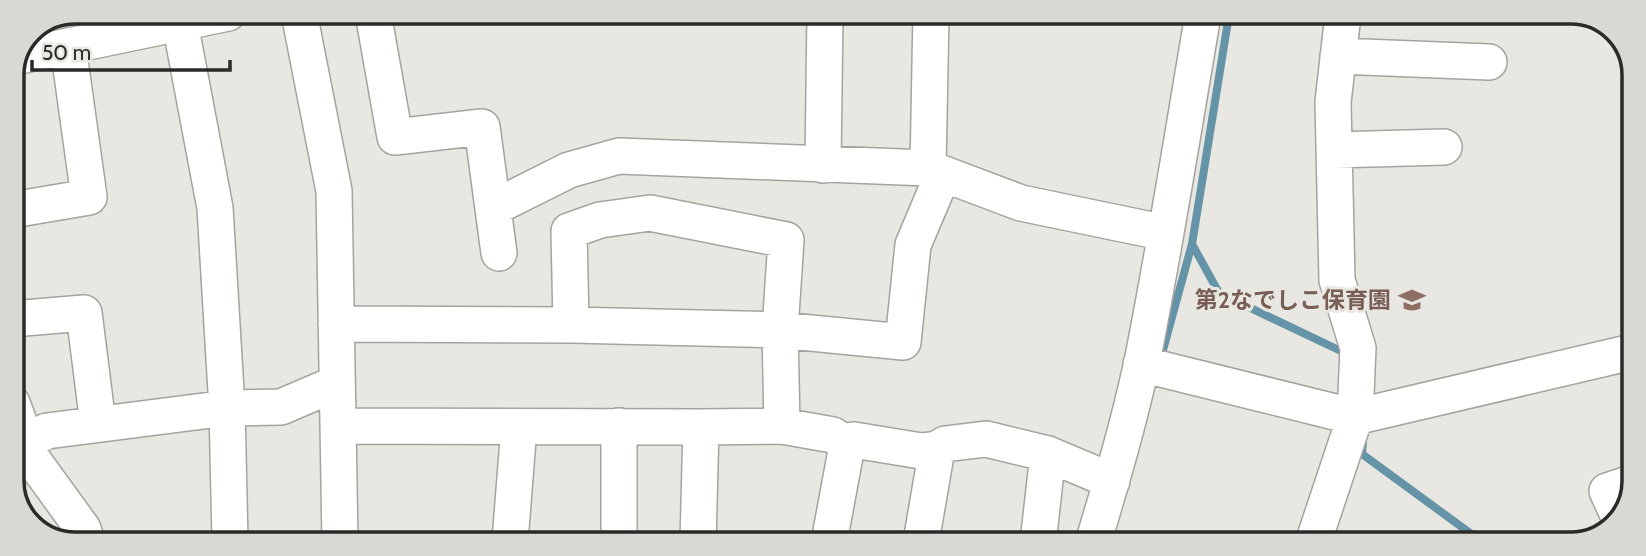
<svg xmlns="http://www.w3.org/2000/svg" width="1646" height="556" font-family="Cabin,'Noto Sans JP',sans-serif">
<style>
.lines{fill:none;stroke-linecap:round;stroke-linejoin:round}
.stream{stroke:#6594a8;stroke-width:8}
.minor-casing{stroke:#a6a39e;stroke-width:38}
.minor{stroke:#fff;stroke-width:35}
.labels{text-anchor:middle;dominant-baseline:central;stroke-width:6;stroke-linejoin:round;paint-order:stroke}
.education-label{font-size:23px;font-weight:bold;fill:#785e54;stroke:#e9e7e1;text-anchor:end}
.rim{fill:none;stroke:#2b2a28;stroke-width:3.5}
</style>
<rect width="100%" height="100%" fill="#e9e7e1"/>
<g class="lines">
<path class="stream" d="M1192 244 1219 293 1343 352 1350 353
M1160 361 1192 244 1229 15
M1363 441 1362 454 1485 544"/>
<g class="minor-casing">
<path id="minor" d="M299 13 334 191 340 541
M373 13 395 137 482 127 499 253
M180 23 215 208 227 408 230 541
M20 56 228 13
M1338 56 1489 62
M1334 150 1444 147
M823 165 825 14
M928 168 931 14
M493 208 569 170 619 156 928 168 1021 203 1166 233
M12 210 89 197 68 46
M12 319 84 313 98 424
M336 324 571 325 780 330 903 342 913 245 943 174
M571 325 569 231 600 220 650 213 786 240 780 330 782 426
M1141 364 1355 417 1632 352
M12 403 33 460 83 529 87 541
M338 426 701 427 782 426 833 435 843 442 854 440 921 451 937 449 945 444 986 439 1048 454 1112 481
M619 426V529
M12 444 27 441 47 431 227 408 281 407 337 383
M1619 517 1607 491 1631 483
M510 541 519 427
M698 542 701 427
M829 542 846 451 843 442
M921 542 937 449
M1038 543 1048 454
M1093 543C1111 483 1129 423 1142 362 1165 247 1183 131 1203 15
M1313 543 1355 417 1358 348 1337 280 1333 102 1343 15"/>
</g>
<use href="#minor" class="minor"/>
</g>
<defs>
<g id="school-bare" transform="scale(2.1)"><path d="M0-5L7-2L0 1L-7-2ZM-4 1L0 2.5L4 1V4Q0 6-4 4Z" fill="#8d6e63" stroke="#e9e7e1" stroke-width="2.5" paint-order="stroke"/></g>
</defs>
<g fill-rule="evenodd">
<use href="#school-bare" x="1412" y="300"/>
</g>
<g class="labels">
<g class="education-label">
<text x="1391" y="300">第2なでしこ保育園</text>
</g>
</g>
<path d="M0 0H1646V556H0ZM75 24H1571A51 51 0 0 1 1622 75V481A51 51 0 0 1 1571 532H75A51 51 0 0 1 24 481V75A51 51 0 0 1 75 24Z" fill="#dad8d2" fill-rule="evenodd"/>
<path class="rim" d="M75 24H1571A51 51 0 0 1 1622 75V481A51 51 0 0 1 1571 532H75A51 51 0 0 1 24 481V75A51 51 0 0 1 75 24Z"/>
<path d="M32 60v10h198v-10" fill="none" stroke="#2b2a28" stroke-width="3.5"/>
<text x="42" y="60" font-size="21" fill="#2b2a28" stroke="#e9e7e1" stroke-width="5" paint-order="stroke">50 m</text>
</svg>
